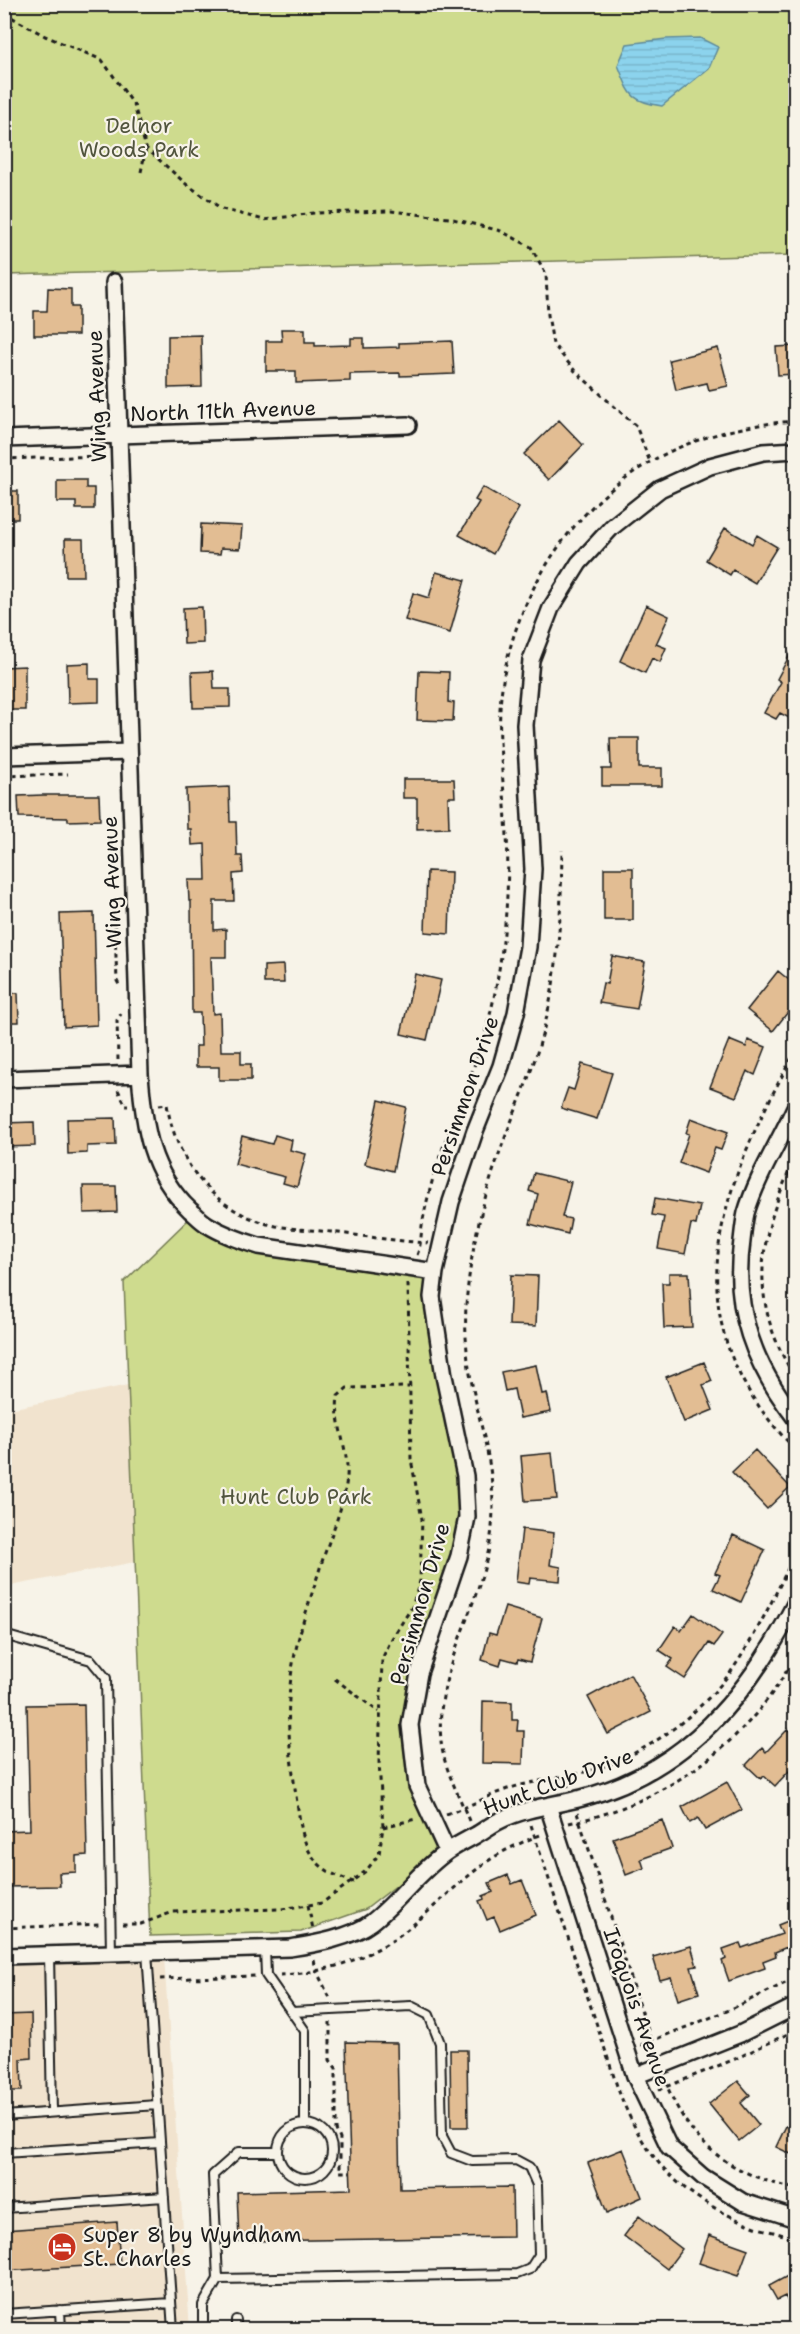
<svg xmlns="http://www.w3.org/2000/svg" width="800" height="2334" font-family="'Shantell Sans',sans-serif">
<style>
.built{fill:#f1e3ce}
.park{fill:#cedb8e;stroke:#757c55;stroke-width:1.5}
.water{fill:url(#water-rules);stroke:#5f8a99;stroke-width:1.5}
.building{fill:#e2bd93;stroke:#1c1c1c;stroke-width:1.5}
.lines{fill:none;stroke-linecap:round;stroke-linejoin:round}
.service-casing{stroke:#1c1c1c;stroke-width:12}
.minor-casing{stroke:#1c1c1c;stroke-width:20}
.path{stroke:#1c1c1c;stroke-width:3;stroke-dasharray:4.5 4.5;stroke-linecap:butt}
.service{stroke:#f7f3e8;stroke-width:8}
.minor{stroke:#f7f3e8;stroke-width:15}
.labels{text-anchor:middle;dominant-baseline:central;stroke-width:4.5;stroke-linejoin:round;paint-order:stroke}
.park-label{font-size:21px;fill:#51553e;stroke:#f7f3e8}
.street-label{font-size:21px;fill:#1c1c1c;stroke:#f7f3e8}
.poi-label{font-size:21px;fill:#1c1c1c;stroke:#f7f3e8;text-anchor:start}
</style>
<defs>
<pattern id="water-rules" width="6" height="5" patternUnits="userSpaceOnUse" patternTransform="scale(1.5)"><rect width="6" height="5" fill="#8cd3ed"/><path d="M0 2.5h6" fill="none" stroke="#78b5cb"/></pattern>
</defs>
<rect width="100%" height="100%" fill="#f7f3e8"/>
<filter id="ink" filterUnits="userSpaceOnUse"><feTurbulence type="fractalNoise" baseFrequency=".0167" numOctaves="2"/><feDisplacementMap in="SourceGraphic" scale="12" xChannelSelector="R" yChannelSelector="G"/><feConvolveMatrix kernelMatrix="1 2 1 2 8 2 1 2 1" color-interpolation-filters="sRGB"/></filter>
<g filter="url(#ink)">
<path class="built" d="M128 1385 135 1562 5 1587V1410Z
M164 1957 190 2329H5L4 1962Z"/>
<path class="park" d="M4 5H795V255L5 275Z
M188 1220 220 1240 426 1277 432 1297 458 1470 461 1518 408 1754 441 1851 366 1909 301 1932 150 1936 124 1282Z"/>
<path class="water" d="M700 38 718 47 709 68 662 106C629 101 630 94 618 65L627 44 666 39Z"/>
<path class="building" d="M48 288 71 289V307H78V335H34V311H47Z
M281 329H305V342H315V346L351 345V338H364V348L399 347V343L452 341 454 374 400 376V373L350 374V381L296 383V371H266V341H282Z
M201 335 202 387 168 388V336Z
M795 346V374L778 375 776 347Z
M718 348 728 386 709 390 707 383 676 390 669 360Z
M559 420 583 445 549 480 524 454Z
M57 480H86V488H94V509H76V502H57Z
M483 487 519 508 493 554 459 535 479 502 475 500Z
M4 491H18V519H4Z
M201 524 242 526 240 549 221 548 220 554 200 553Z
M725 528 752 544 757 535 777 547 755 583 733 570 730 575 706 560Z
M65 539H83L84 576H66Z
M436 572 465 580 450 633 405 620 413 593 429 598Z
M646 605 669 616 656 644 666 648 660 662 652 658 645 673 620 661Z
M202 607 203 643 184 644 183 608Z
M795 645V721L780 713 776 719 764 713 781 682 777 679Z
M89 663V679H99V702L68 703 67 664Z
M25 666V710H4V667Z
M213 671 214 689H230V707L193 708 192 672Z
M419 671 449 672 448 702 454 703 453 721 417 720Z
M610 738H639V768H662V786H602V769H611Z
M403 779H454L455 797H448L449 828 417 829V798H403Z
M229 787 230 822H236L237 856H242L243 873 233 874 234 901H214V930L226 929V957H211L213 1014 220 1013 221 1051H241V1064H251V1080H219V1067H196V1046H201L200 1013H192L191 901H189L188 880H206L205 844 192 845 191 829H187L186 789Z
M43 795H99L100 820 68 821V818L19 817 18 796Z
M604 868H633V920H604Z
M427 871 451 872 449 934 425 932Z
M94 913 97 1025 64 1027 60 914Z
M612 956 645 962 637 1009 599 1003 603 983 607 984Z
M283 965 284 983H264V966Z
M778 971 795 985V1003L773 1031 747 1010Z
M415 974 441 980 427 1040 401 1034Z
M4 993H18L19 1022H4Z
M729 1040 746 1047 748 1040 766 1047 755 1075 747 1071 736 1097 710 1087Z
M582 1064 612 1073 597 1119 561 1108 568 1088 574 1090Z
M379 1100 406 1107 393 1171 365 1164Z
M115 1118 116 1145 87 1146V1153L68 1154 67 1119Z
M691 1118 728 1132 721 1150 715 1148 706 1173 679 1163 689 1134 686 1133Z
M34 1122 35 1146 4 1147V1123Z
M275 1135 292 1140 290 1150 306 1154 297 1187 283 1183 285 1177 235 1164 242 1136 272 1144Z
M534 1173 571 1182 562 1217 571 1219 568 1234 530 1224 538 1194 529 1191Z
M83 1186H116L117 1212 84 1213Z
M655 1198 700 1206 696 1225 691 1224 685 1254 658 1249 664 1217 652 1215Z
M669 1273H689L692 1327 664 1328 662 1283H669Z
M511 1275 538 1276 536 1326 509 1325Z
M704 1362 712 1381 703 1385 713 1410 684 1422 666 1377Z
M536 1365 542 1394 547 1393 551 1412 520 1418 514 1389 505 1391 501 1372Z
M755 1450 790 1487 767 1509 732 1472Z
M552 1453 557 1499 525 1501 521 1456Z
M522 1529 554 1533 550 1565 561 1567 560 1581 530 1578 529 1584 516 1582Z
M733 1535 765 1550 741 1602 713 1589 720 1575 715 1573Z
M505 1607 542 1618 530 1662 518 1659 517 1662 502 1658 500 1666 482 1660 489 1633 496 1635Z
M693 1614 722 1635 714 1646 709 1643 685 1679 667 1667 673 1659 659 1650 675 1626 681 1631Z
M630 1674 651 1712 608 1734 588 1697Z
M483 1701 512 1702V1720H518L517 1731H524L523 1764 482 1763Z
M84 1704 87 1855 76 1856V1872L59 1873 60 1886 4 1887V1831L30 1830 27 1705Z
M788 1729 795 1736V1777L789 1771 775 1786 764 1776 761 1779 746 1765 762 1748 766 1752Z
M727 1782 742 1810 705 1830 698 1818 690 1823 682 1807Z
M662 1820 672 1848 641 1859 644 1868 626 1875 613 1838Z
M508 1875 512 1884 522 1880 536 1915 500 1930 494 1917 487 1920 479 1901 484 1899 483 1896 493 1892 489 1883Z
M795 1918V1966L787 1947 775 1952 776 1956 763 1961 765 1968 729 1981 722 1961 726 1959 723 1949 740 1943 742 1948 782 1934 778 1925Z
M691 1946 697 1966 691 1967 699 1993 678 2000 671 1977 660 1980 653 1957Z
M31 2014 32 2058 21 2059 22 2091H4V2015Z
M346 2042 397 2043 400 2189 512 2187 513 2237 239 2241 237 2192 351 2189Z
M450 2050H467L468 2127H451Z
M738 2081 750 2095 741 2103 759 2125 739 2141 709 2104Z
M786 2126 795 2130V2156L776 2147Z
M623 2149 642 2197 607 2213 588 2163Z
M639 2216 682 2249 667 2269 624 2236Z
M117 2222 120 2264 4 2271V2230Z
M709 2235 748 2249 738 2276 699 2263Z
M795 2272V2315L785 2296 777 2300 769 2286Z"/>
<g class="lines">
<g class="service-casing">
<path id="service" d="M4 1635 91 1660 106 1678 111 1953
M265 1949 266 1975 305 2031V2123
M147 1952 173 2330
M49 1954 52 2112
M4 2116 157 2105
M278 2151a27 27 0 1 1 54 0a27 27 0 1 1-54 0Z
M4 2153 160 2143
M4 2208 164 2197
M218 2279 517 2274 530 2269 539 2255 537 2185 529 2167 516 2160 472 2161 451 2153 442 2136 440 2043 429 2015 411 2006 292 2012
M60 2310 61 2330
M4 2314 171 2303
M236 2320V2330
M203 2330V2305L218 2279 213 2175 239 2152H278"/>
</g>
<g class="minor-casing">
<path id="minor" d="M114 282 140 1074C144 1127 150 1172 190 1210 196 1215 201 1221 208 1225 224 1235 242 1241 259 1246L435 1272
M4 439 408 425
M4 756 129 752
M4 1079 140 1074
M796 1105C780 1141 757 1176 746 1213 744 1222 743 1232 742 1241 732 1309 754 1365 796 1419
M548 1806 635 2076 669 2147 703 2177 743 2202 796 2219
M447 1851 417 1786 410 1725 419 1673 459 1556 467 1517 465 1476 444 1376 432 1297 435 1272 451 1202 475 1131 501 1066 516 1013 528 947 533 869 525 725 531 660 551 608 579 563 612 527 660 489 710 466 763 452 796 450
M4 1956 290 1948C315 1944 351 1938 372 1922 399 1901 420 1870 448 1851 457 1845 467 1840 476 1835 483 1831 491 1825 499 1821 524 1808 555 1805 582 1798 686 1771 749 1694 796 1602
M635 2076 740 2034 796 2006"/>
</g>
<path class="path" d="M4 13 45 36 102 60 134 105 146 148 186 184 222 209 264 220 314 213 391 211 449 218 501 231 531 247 546 274 548 315 553 344 575 371 636 426 650 462
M141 172 146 148
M4 459 105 456
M4 776 68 774
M118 900 114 910 117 981 121 988
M796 1050C719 1191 665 1319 796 1450
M118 1060 117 1020 121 1014
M118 1090 126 1106H128
M159 1105 167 1104C176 1163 215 1213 276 1226 294 1229 313 1230 331 1232 363 1236 395 1241 428 1243
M796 1156C758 1237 746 1299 796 1379
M417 1255C421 1246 421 1235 422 1226 425 1207 430 1189 435 1171 450 1124 471 1080 485 1033 495 1000 500 966 504 933 508 896 509 858 506 821 504 784 498 746 500 709 505 612 565 511 650 462 693 437 746 424 796 421
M335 1679 379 1712
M565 1775 568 1787
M577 1813 655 2052
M446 1814C467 1808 485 1797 505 1790 536 1779 569 1778 599 1768 649 1752 698 1715 730 1673 756 1636 776 1593 796 1552
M469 1821C459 1794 444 1770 441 1741 434 1665 486 1600 492 1527 497 1471 481 1432 471 1379 466 1355 464 1318 467 1294 472 1243 485 1191 503 1143 516 1108 531 1075 541 1039 559 977 561 914 562 850
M569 1823C664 1804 751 1742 796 1654
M531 1825 618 2089C644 2159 679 2195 748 2224 763 2231 780 2232 796 2240
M383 1827 416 1819
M354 1882C304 1868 303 1841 296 1796 291 1759 286 1724 290 1687 293 1647 308 1607 320 1568 329 1538 344 1508 347 1477 349 1449 334 1423 338 1396L347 1388 409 1387
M308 1905 313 1929
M122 1924H141L173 1912 281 1909 322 1903 366 1871 379 1854 383 1827 379 1762 382 1659 391 1640 412 1607 420 1581 422 1519 411 1459 408 1284
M4 1928 100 1924
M314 1960 316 1970 330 1998
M280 1975C330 1973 376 1956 414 1924 440 1902 463 1878 491 1859 506 1849 523 1842 540 1835
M160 1979 255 1976
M330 2022V2060L336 2068V2130L340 2139V2172H350
M641 2045 727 2011 796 1978
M665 2081C690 2145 730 2174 796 2189
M659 2090 735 2059 796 2030"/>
<use href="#service" class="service"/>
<use href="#minor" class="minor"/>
</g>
</g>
<defs>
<g id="hotel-disc" transform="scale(1.5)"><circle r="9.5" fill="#c8321e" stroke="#f7f3e8"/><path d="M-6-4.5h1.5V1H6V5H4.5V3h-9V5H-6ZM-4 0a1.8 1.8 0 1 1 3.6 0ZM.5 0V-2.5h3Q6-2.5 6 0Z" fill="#fff"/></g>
</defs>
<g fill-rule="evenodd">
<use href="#hotel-disc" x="62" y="2247"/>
</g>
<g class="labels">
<g class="park-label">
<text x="139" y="126">Delnor<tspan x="139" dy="24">Woods Park</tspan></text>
<text x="296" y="1497">Hunt Club Park</text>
</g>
<g class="street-label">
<text transform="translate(97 396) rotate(-92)">Wing Avenue</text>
<text transform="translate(223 411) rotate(-2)">North 11th Avenue</text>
<text transform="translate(112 882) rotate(-92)">Wing Avenue</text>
<text transform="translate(465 1096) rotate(-71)">Persimmon Drive</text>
<text transform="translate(420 1604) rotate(-74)">Persimmon Drive</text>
<text transform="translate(558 1782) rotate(-20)">Hunt Club Drive</text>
<text transform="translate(637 2007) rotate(71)">Iroquois Avenue</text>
</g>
<g class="poi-label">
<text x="83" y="2235">Super 8 by Wyndham<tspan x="83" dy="24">St. Charles</tspan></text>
</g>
</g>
<rect width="800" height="2334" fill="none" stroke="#f7f3e8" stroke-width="24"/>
<rect x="12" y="12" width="776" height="2310" fill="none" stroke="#1c1c1c" stroke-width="2" filter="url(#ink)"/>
</svg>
